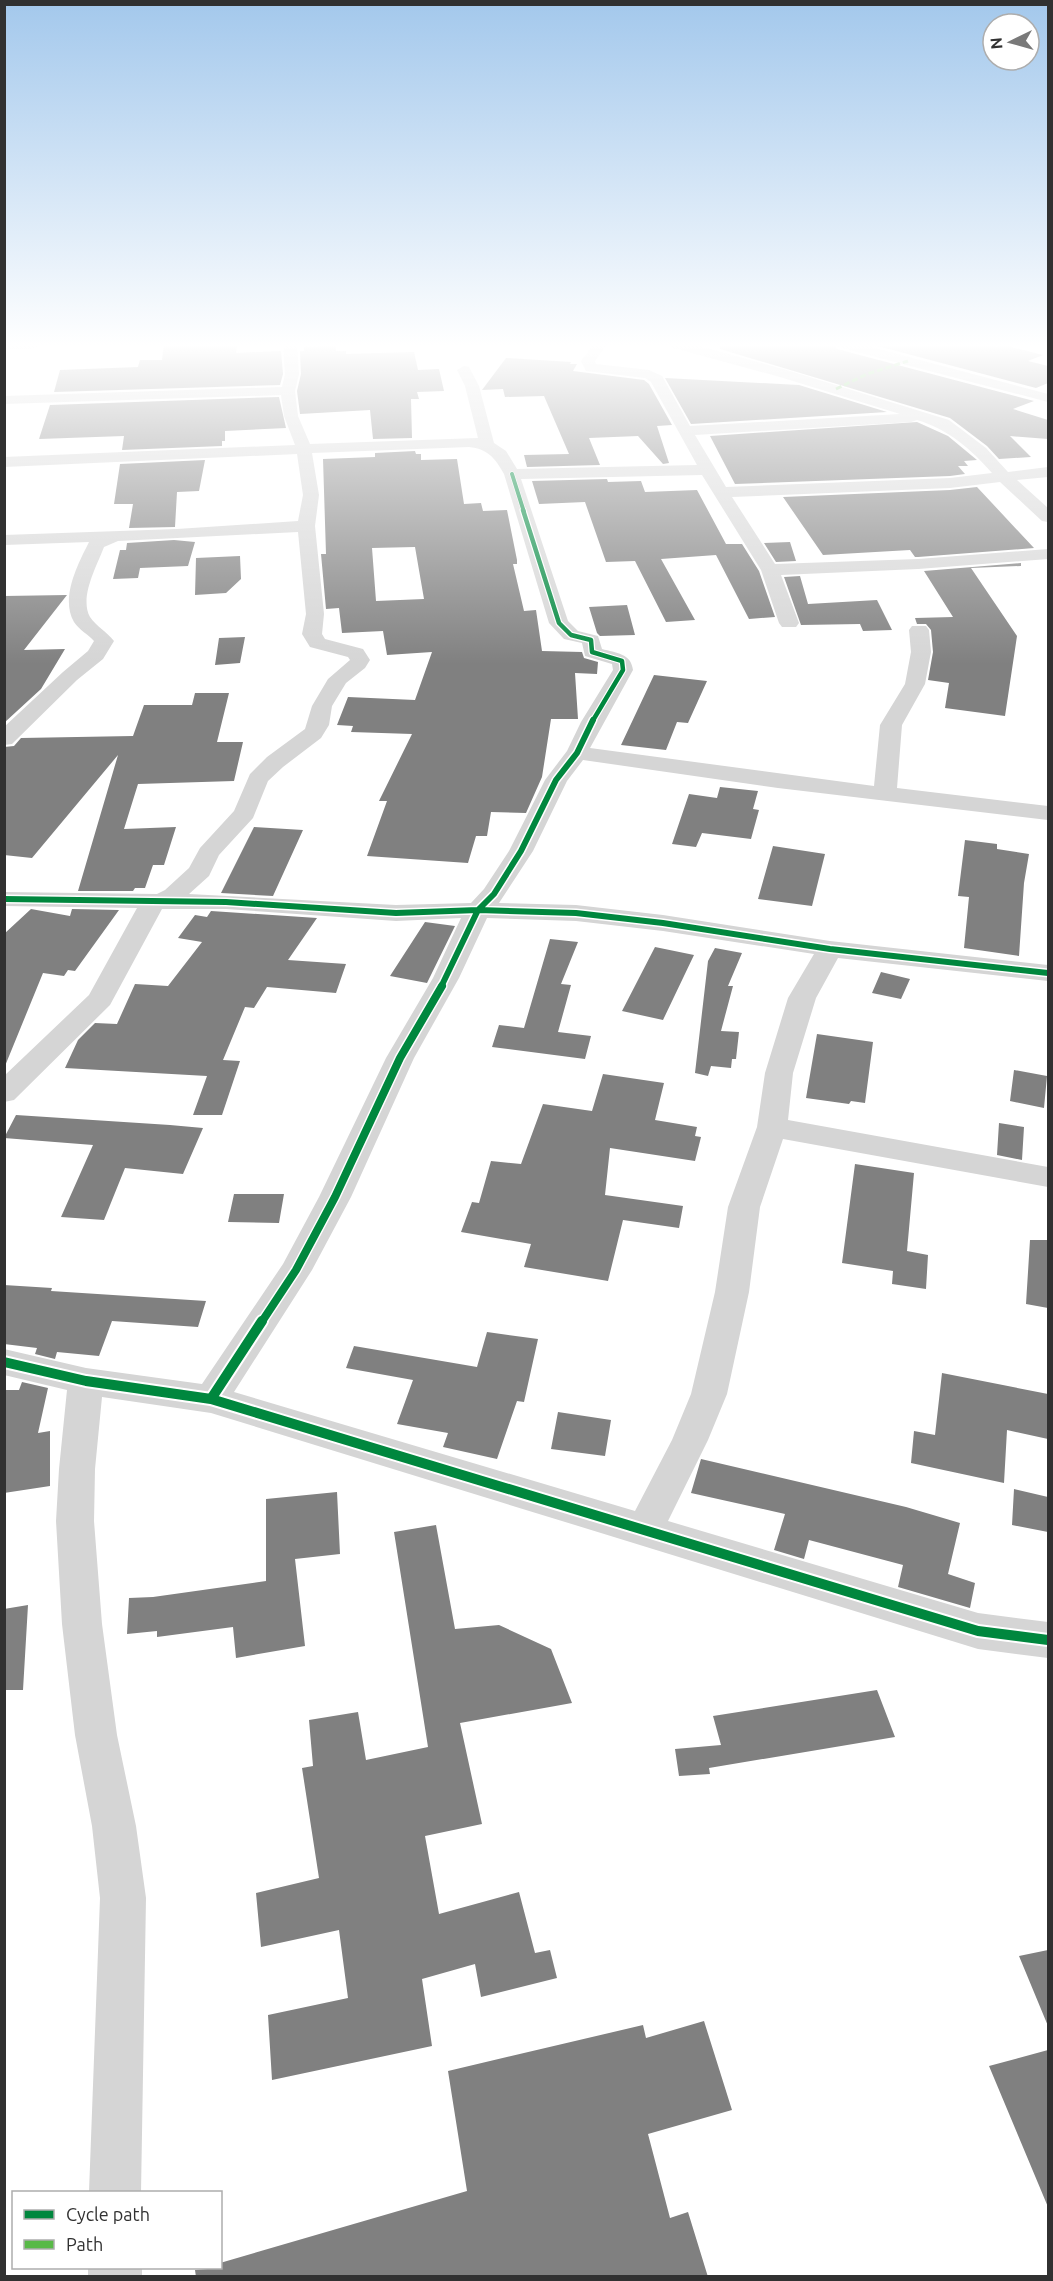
<svg xmlns="http://www.w3.org/2000/svg" width="1053" height="2281" font-family="Ubuntu,sans-serif">
<style>
.building{fill:#808080;fill-rule:evenodd}
.lines{fill:none;stroke-linecap:round;stroke-linejoin:round}
.minor{fill:#d5d5d5;fill-rule:evenodd}
.quiet{stroke:#58b947;stroke-width:3;stroke-dasharray:6 3;stroke-linecap:butt}
.cycleway-far4-casing{stroke:#fff;stroke-width:5}
.cycleway-far3-casing{stroke:#fff;stroke-width:7}
.cycleway-far2-casing{stroke:#fff;stroke-width:9}
.cycleway-far1-casing{stroke:#fff;stroke-width:11}
.cycleway-casing{stroke:#fff;stroke-width:14}
.cycleway-far4{stroke:#00873e;stroke-width:4}
.cycleway-far3{stroke:#00873e;stroke-width:4.5}
.cycleway-far2{stroke:#00873e;stroke-width:6}
.cycleway-far1{stroke:#00873e;stroke-width:8}
.cycleway{stroke:#00873e;stroke-width:10}
</style>
<rect width="100%" height="100%" fill="#fff"/>
<path class="building" d="M164 344H237L236 353 281 351 283 374 280 385 54 392 60 370 138 367 140 360H162Z
M720 344H835L837 349 1034 401 1013 409 1048 420V439L1010 436 1031 457 999 459 987 446 950 418 720 349Z
M870 344H986L998 347 1003 345 1043 355 1028 361 1048 366V383L1036 388Z
M336 346V351H346V354L414 352 418 370 439 369 444 391 417 392 419 399H411L412 438 373 439 370 410 300 414 297 391 301 374 300 351H304V347Z
M506 358 571 362 570 364H577L573 371 644 380 649 384 672 425 657 426 669 463 663 464 638 436 589 438 600 465 527 467 524 455 569 454 544 396 505 397 503 389 482 390Z
M665 378 799 385 887 412 691 424Z
M279 397 286 428 225 431V441H222V446L122 450 124 436 39 439 50 405Z
M917 422 948 436 977 460 964 461 968 466H958L965 474 950 476 735 484 710 436Z
M415 451 416 454H421V460L457 459 464 504 481 503 483 511 507 510 517 560V564H513L524 611 536 610 542 651 582 652 584 658 598 662 597 674 575 673 578 719H551L542 777 526 813 491 812 487 836H476L468 863 367 856 387 801H379L412 734 351 732 353 726 337 725 348 697 415 700 432 652 387 655 383 631 342 633 339 608 326 609 321 554H326L323 459 375 457V453ZM415 547 424 599 376 601 372 548Z
M205 460 199 491 177 492 175 527 129 528 133 504H114L120 464Z
M607 479 608 482 641 481 645 492 697 490 726 544H742L759 571 775 617 749 619 716 555 661 559 695 620 666 622 635 561 606 562 585 502 539 504 532 481Z
M977 487 1034 548 918 557H915L910 550 823 555 783 497 950 490Z
M174 540 195 542 188 566 140 568 138 578 113 579 120 550H126L127 543Z
M790 542 796 561 776 562 764 543Z
M240 556 241 579 226 593 195 595 196 558Z
M1021 563V566L971 568 1017 636 1005 716 945 708 949 683 928 680 933 652 931 630 926 624H917L915 618 953 617 924 571Z
M800 576 808 604 877 600 892 630 863 631 860 624 801 625 784 577Z
M67 595 24 650 65 649 41 689 4 723V596Z
M627 605 635 635 600 636 597 633 589 607Z
M245 637 240 663 215 665 219 638Z
M654 675 707 681 688 723 677 722 666 750 621 745Z
M195 693H229L217 742H243L234 781 138 784 124 829 176 827 164 865H153L145 888H135L133 891H78L118 755 32 858 4 855V747L14 746 21 738 133 736 144 705H192Z
M720 787 758 791 753 809 759 810 751 839 702 833 696 847 672 844 689 794 717 798Z
M254 827 303 830 273 896 221 893Z
M965 840 997 844V849L1029 854 1024 883 1019 956 964 948 969 897 958 896Z
M773 846 825 854 812 906 758 899Z
M31 909 70 916 72 909 119 910 75 971 68 970 64 976 43 973 5 1066 4 934Z
M211 911 317 918 288 960 346 964 336 993 267 987 254 1008 245 1007 223 1060 240 1061 222 1115H193L207 1076 65 1068 78 1040 95 1023 117 1024 135 984 168 986 202 942 178 938 195 915 207 917Z
M425 922 455 926 427 983 390 976Z
M550 939 578 942 561 984 571 985 558 1032 591 1036 585 1059 492 1047 499 1025 524 1028Z
M655 947 694 955 663 1020 622 1011Z
M715 948 742 953 728 986H733L721 1031 739 1032 736 1059H732L731 1068 711 1066 708 1076 695 1073 708 961Z
M881 972 910 979 901 999 872 993Z
M817 1034 873 1042 865 1103 851 1101 849 1104 806 1098Z
M1014 1070 1047 1076 1044 1108 1010 1101Z
M603 1074 664 1083 655 1120 697 1127 695 1136 701 1137 695 1161 610 1148 605 1195 683 1206 679 1228 623 1220 608 1281 524 1267 531 1244 461 1232 472 1202 479 1203 491 1161 521 1164 543 1104 592 1111Z
M16 1115 170 1125 203 1128 183 1174 125 1168 104 1220 61 1217 93 1145 4 1138Z
M999 1123 1024 1127 1022 1160 997 1155Z
M855 1164 914 1173 907 1251 928 1255 926 1289 892 1284 893 1271 842 1263Z
M234 1194H284L279 1223 228 1222Z
M1030 1240H1048V1308L1026 1304Z
M4 1285 52 1288 51 1291 206 1301 198 1327 112 1321 99 1356 57 1352 55 1359 35 1354 37 1348 4 1344Z
M487 1332 538 1339 524 1402 517 1401 497 1459 443 1447 448 1433 397 1424 413 1380 346 1368 354 1346 477 1367Z
M942 1373 1048 1394V1439L1007 1430 1004 1483 911 1463 914 1431 935 1435Z
M22 1382 48 1388 38 1433 50 1431V1486L4 1493V1390H19Z
M558 1412 611 1420 605 1456 551 1449Z
M701 1459 906 1507 960 1523 948 1574 975 1583 970 1608 898 1587 903 1565 809 1540 804 1559 774 1550 785 1514 691 1493Z
M1014 1489 1048 1497V1532L1012 1525Z
M337 1492 340 1554 295 1559 305 1646 236 1658 233 1627 157 1637V1631L127 1634 129 1598 153 1597 266 1581V1499Z
M436 1525 455 1629 499 1625 551 1649 572 1703 460 1723 482 1824 425 1836 439 1914 519 1892 535 1953 550 1950 557 1978 481 1997 475 1964 422 1979 432 2046 272 2080 268 2015 348 1998 339 1930 261 1947 256 1893 319 1878 302 1768 313 1766 309 1720 358 1712 366 1760 428 1747 394 1532Z
M28 1605 23 1690H4V1609Z
M877 1690 895 1737 709 1768 710 1774 679 1776 675 1749 721 1745 713 1716Z
M1048 1950V2026L1019 1956Z
M704 2021 732 2110 648 2134 670 2218 688 2212 708 2277H196L195 2270 220 2268V2263L467 2191 448 2071 643 2025 646 2038Z
M1048 2050V2207L989 2066Z"/>
<g class="lines">
<path class="minor" d="M4 344H43L37 348 4 350Z
M283 344H297L299 374 295 391 298 416 310 444 478 438 465 386 457 370 464 366 469 367 479 386 494 443 506 451 517 469 697 465 651 382 645 378 586 371 581 361 594 344H607L595 361 596 364 649 370 662 376 690 426 900 414 780 377 670 347 669 344H692L790 371 949 420 986 448 1008 472 1048 467V477L1017 480 1048 508V522L1042 521 1000 482 950 488 732 497 775 564 918 559 1048 549V559L918 569 781 575 799 623 796 627H782L779 623 761 570 702 475 521 479 568 621 578 631 598 636 602 649C616 653 631 653 633 670L590 748 874 786 880 725 905 684 911 652 909 630 912 626H926L929 630 931 652 925 684 902 725 897 788 1048 806V820L778 788 583 760 567 781 533 851 499 903 576 905 663 915 830 941 1048 965V981L838 958 816 998 793 1073 788 1120 1048 1167V1187L783 1139 760 1207 749 1292 727 1394 708 1440 668 1521 978 1613 1048 1622V1658L978 1649 211 1413 102 1397 95 1469 94 1521 102 1624 117 1735 136 1826 146 1898 141 2192H89L100 1898 92 1826 75 1735 62 1624 56 1521 59 1469 67 1390 4 1375V1349L86 1368 202 1384 283 1264 319 1197 386 1058 433 978 461 918 396 921 226 909H162L110 1005 14 1100 4 1102V1076L89 995 137 908 4 906V892L157 894 165 890 189 868 200 848 234 811 250 774 267 757 305 729 312 706 328 679 350 660 348 657 310 647 302 634 306 614 298 532 118 541 104 547C97 566 79 597 90 617 96 626 107 632 114 641L103 659 77 680 12 744 4 745V727L63 672 88 651 94 641C88 634 79 630 74 622 60 598 78 564 89 542L4 545V535L177 529 298 521 303 495 297 454 4 467V457L295 445 284 416 281 395 4 404V396L282 387 285 374ZM917 420C948 429 971 449 992 473L950 478 726 487 695 435 911 422ZM469 447C488 449 495 458 504 474L549 623 564 639 582 643 585 656 612 664 613 670 581 722 567 751 545 780 509 851 484 889 471 903 396 905 189 894 209 876 219 855 253 818 268 781 283 767 321 738 329 725 332 706 346 683 365 668 370 660 363 649 325 639 322 634 324 614 315 526 319 495 312 453ZM487 918 576 921 663 931 814 954 788 998 765 1073 757 1127 728 1207 715 1292 691 1394 672 1440 635 1511 234 1392 312 1270 351 1197 414 1058 459 978Z
M837 344H860L1048 394V402L838 347Z
M88 2268H142V2276H88Z"/>
<path class="quiet" d="M836 389 867 374 908 361"/>
<g class="cycleway-far4-casing">
<path id="cycleway-far4" d="M512 474 524 512"/>
</g>
<g class="cycleway-far3-casing">
<path id="cycleway-far3" d="M523 510 559 623 571 635 591 640 592 652 622 661 623 670 592 722"/>
</g>
<g class="cycleway-far2-casing">
<path id="cycleway-far2" d="M4 899 226 902 396 913 478 910 576 913 663 923 830 949 1048 973
M441 987 478 910 494 894 521 851 556 780 577 753 593 720"/>
</g>
<g class="cycleway-far1-casing">
<path id="cycleway-far1" d="M261 1323 296 1270 335 1197 400 1058 442 986"/>
</g>
<g class="cycleway-casing">
<path id="cycleway" d="M4 1362 86 1381 211 1399 978 1631 1048 1640
M211 1399 262 1321"/>
</g>
<use href="#cycleway-far4" class="cycleway-far4"/>
<use href="#cycleway-far3" class="cycleway-far3"/>
<use href="#cycleway-far2" class="cycleway-far2"/>
<use href="#cycleway-far1" class="cycleway-far1"/>
<use href="#cycleway" class="cycleway"/>
</g>
<linearGradient id="sky" x2="0" y2="1"><stop stop-color="#a3c8ec"/><stop offset="0.52" stop-color="#fff"/><stop offset="1" stop-color="#fff" stop-opacity="0"/></linearGradient>
<rect width="1053" height="664" fill="url(#sky)"/>
<rect width="1053" height="2281" fill="none" stroke="#313131" stroke-width="12"/>
<rect x="12" y="2191" width="210" height="78" fill="#ffffff" stroke="#adadad" stroke-width="1.5"/>
<rect x="24" y="2210" width="30" height="9" fill="#00873e" stroke="#adadad" stroke-width="1.5"/>
<text x="66" y="2221" font-size="18" fill="#313131">Cycle path</text>
<rect x="24" y="2240" width="30" height="9" fill="#58b947" stroke="#adadad" stroke-width="1.5"/>
<text x="66" y="2251" font-size="18" fill="#313131">Path</text>
<g transform="translate(1011 42) rotate(265)"><circle r="28" fill="#ffffff" stroke="#adadad" stroke-width="1.5"/>
<path d="M0-4.5L10 22L0 15L-10 22Z" fill="#797979"/>
<text y="-9" font-size="16" font-weight="bold" text-anchor="middle" fill="#313131">N</text>
</g>
</svg>
